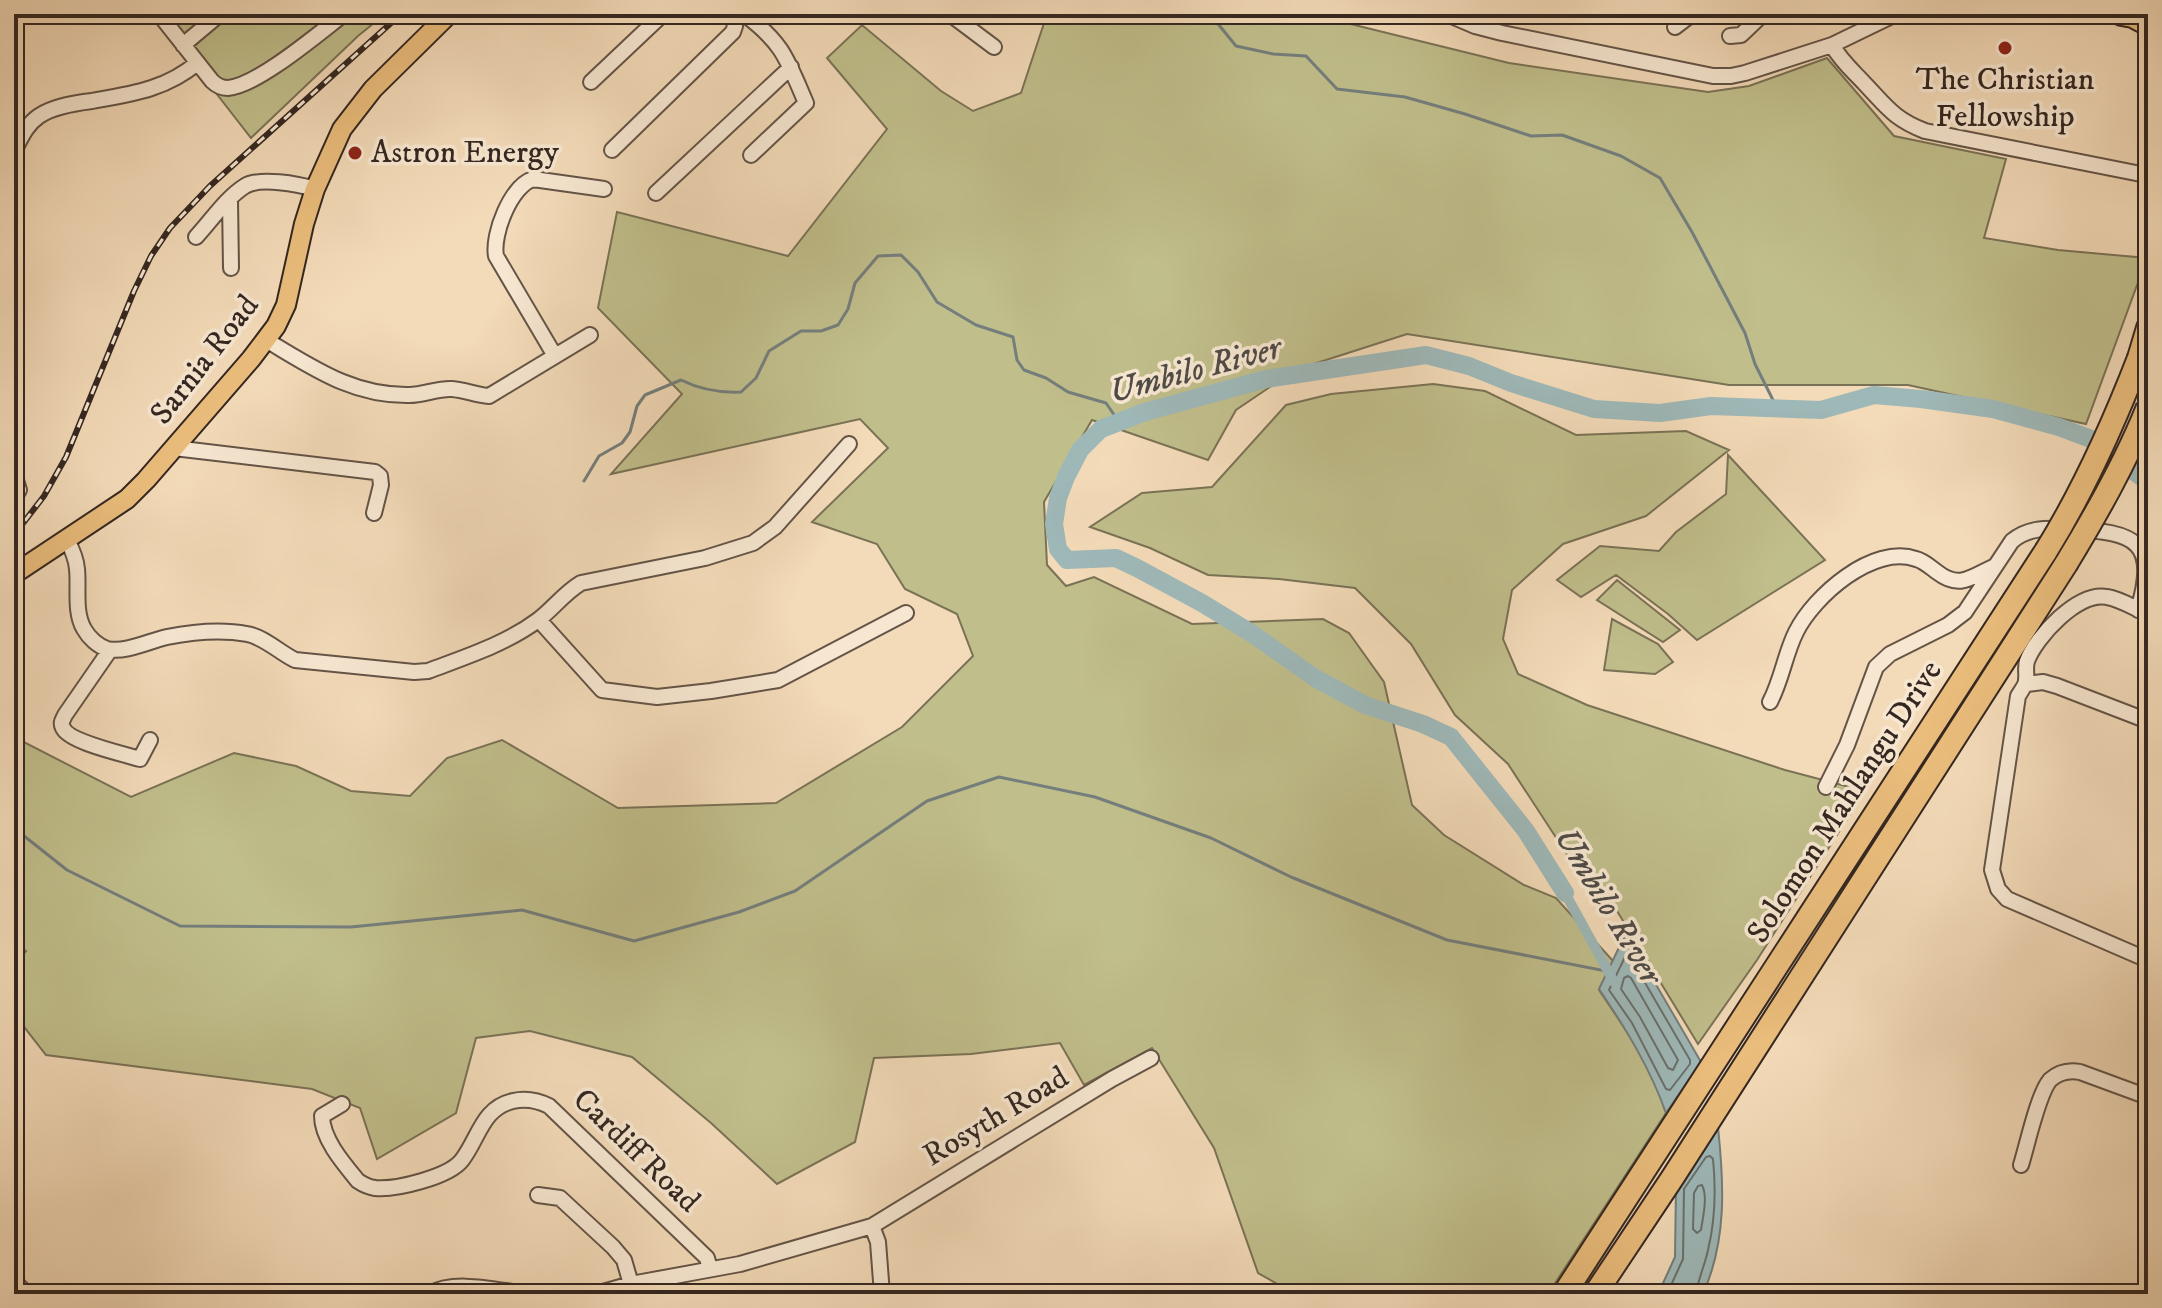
<svg xmlns="http://www.w3.org/2000/svg" width="2162" height="1308" font-family="'IM FELL DW Pica',serif">
<style>
.green{fill:#c0be8b;stroke:#7a7256;stroke-width:2}
.water{fill:#9eb8b8;stroke:#747e7c;stroke-width:2}
.lines{fill:none;stroke-linecap:round;stroke-linejoin:round}
.shore{stroke:#69706c;stroke-width:2}
.stream{stroke:#747e7c;stroke-width:3}
.canal{stroke:#9eb8b8;stroke-width:10}
.river{stroke:#9eb8b8;stroke-width:18}
.minor-casing{stroke:#645447;stroke-width:18}
.major-casing{stroke:#342721;stroke-width:22}
.highway-casing{stroke:#342721;stroke-width:26}
.minor{stroke:#f7e7d1;stroke-width:14}
.major{stroke:#eabd7c;stroke-width:18}
.highway{stroke:#eabd7c;stroke-width:22}
.rail-casing{stroke:#342721;stroke-width:6}
.rail{stroke:#f7e7d1;stroke-width:3;stroke-dasharray:9;stroke-linecap:butt}
.highway-bridge-casing{stroke:#342721;stroke-width:26;stroke-linecap:butt}
.highway-bridge{stroke:#eabd7c;stroke-width:22}
.poi-dot{fill:#8f2418;stroke:#f7e7d1;stroke-width:3}
.labels{text-anchor:middle;dominant-baseline:central;stroke-width:7;stroke-linejoin:round;paint-order:stroke}
.poi-label{font-size:32px;fill:#342721;stroke:#f7e7d1}
.street-label{font-size:32px;fill:#342721;stroke:#f7e7d1}
.water-label{font-size:34px;font-style:italic;fill:#4e4b47;stroke:#f7e7d1}
</style>
<rect width="100%" height="100%" fill="#f3dab8"/>
<filter id="stains"><feTurbulence type="fractalNoise" baseFrequency=".0025" numOctaves="4"/><feColorMatrix values="0 0 0 0 .2 0 0 0 0 .09 0 0 0 0 .02 0 0 0 .5 -.17"/></filter>
<radialGradient id="worn" r=".72"><stop offset=".6" stop-color="#630" stop-opacity="0"/><stop offset="1" stop-color="#630" stop-opacity=".3"/></radialGradient>
<path class="green" d="M188 14H385L358 36 251 138 167 30Z
M1047 14H1310L1509 63 1708 92 1749 86 1827 58 1894 136 2006 159 1984 238 2058 250 2147 258 2086 424 1908 385H1729L1407 334 1295 370 1236 410 1208 460 1092 420 1044 502 1047 565 1066 586 1094 577 1192 624 1323 619 1349 633 1384 682 1412 805 1444 835 1524 885 1556 898 1613 961 1599 990 1634 1042 1655 1082 1666 1113 1548 1294H1295L1258 1273 1214 1148 1152 1048 1084 1085 1060 1043 971 1054 874 1058 855 1142 777 1184 711 1123 632 1057 530 1031 476 1038 456 1113 377 1159 360 1108 312 1089 46 1055 14 1014V965L26 951 14 941V737L131 797 234 753 296 766 351 791 410 796 447 758 502 740 618 808 776 803 902 727 973 656 957 614 905 589 877 544 812 522 888 448 860 419 611 474 682 394 598 308 617 212 788 256 887 129 827 58 862 25 941 91 973 111 1021 93Z
M1433 384 1485 391 1576 435 1686 431 1729 450 1646 516 1563 544 1512 590 1503 639 1518 674 1587 705 1785 770 1865 791 1757 960 1698 1044 1614 906 1568 856 1508 764 1455 715 1411 644 1355 588 1279 579 1208 575 1150 548 1090 527 1142 493 1212 487 1286 405 1331 394Z
M1728 455 1825 560 1697 640 1668 614 1616 575 1581 597 1557 580 1600 546 1659 551 1676 532 1726 494Z
M1617 580 1680 630 1663 642 1597 600Z
M1612 619 1658 644 1673 662 1655 674 1604 670Z"/>
<path class="water" d="M1626 933 1701 1062 1666 1113C1650 1068 1626 1029 1599 989Z
M1718 1127C1724 1184 1727 1240 1703 1294H1658L1675 1257 1676 1186Z"/>
<g class="lines">
<path class="shore" d="M1626 955 1630 957 1690 1060V1064L1670 1090 1666 1089 1632 1023 1609 990Z
M1628 976 1631 978 1678 1060 1673 1070 1668 1068 1640 1017 1621 989 1624 978Z
M1702 1185C1708 1197 1703 1216 1701 1230L1697 1233 1693 1229 1694 1193 1698 1186Z
M1667 1294 1683 1259 1684 1189 1706 1157 1710 1156 1713 1159C1716 1189 1715 1221 1708 1250 1705 1265 1698 1279 1696 1294"/>
<path class="stream" d="M1210 14 1236 46 1273 54 1306 56 1337 89 1405 97 1465 114 1531 136 1562 135 1621 156 1660 178 1692 232 1745 333 1755 364 1777 408
M584 481 599 456 622 443 630 432 637 406 645 395 681 380C701 390 719 393 741 392L756 378 769 351 801 331H821L838 325 848 309 855 283 878 256 901 255 918 272 937 302 976 325 1013 337 1017 360 1024 370 1046 378 1068 392 1106 403 1119 422
M14 828 67 870 180 926 351 927 522 910 634 941 739 912 795 891 927 801 999 777 1095 797 1211 838 1291 877 1447 940 1606 971"/>
<path class="canal" d="M1565 893 1614 982"/>
<path class="river" d="M1565 893 1526 831 1451 737 1423 724 1365 705 1315 678 1251 633 1202 603 1137 568 1116 558 1067 560 1058 549 1054 524 1058 498 1066 477 1080 450 1101 429 1145 412 1266 379 1426 355 1469 366 1511 383 1594 409 1660 413 1711 406 1821 410 1874 395 1921 399 1993 409 2059 427 2091 439 2148 482"/>
<g class="minor-casing">
<path id="minor" d="M159 14 212 81C217 86 221 88 228 88 257 86 319 33 344 14
M744 14C783 43 787 59 806 103L751 155
M950 14 994 47
M1447 14 1475 26 1502 33 1713 76H1731L1745 73 1832 45 1896 14
M1675 27 1692 14
M1730 36 1741 35 1763 14
M183 45 220 14
M1832 45C1841 61 1853 71 1865 84 1887 107 1894 119 1925 131L2146 175
M591 82 663 14
M612 150 733 32 735 26 732 14
M14 151C21 138 26 125 39 116 54 106 75 103 92 101 131 94 167 89 197 63
M656 193 791 67
M230 200 231 268
M196 237C211 221 226 198 245 186 260 177 298 184 315 189
M266 340C312 367 352 396 409 395 424 395 438 388 452 389 465 390 476 395 489 396L590 335
M555 356 496 256C492 234 511 186 533 179L604 189
M174 448 375 472 380 476 381 485 374 513
M14 474 19 490 14 498
M67 540C72 549 76 558 77 569 79 588 74 612 84 629 89 638 98 646 107 649 126 653 149 641 167 637 192 632 221 629 247 634 264 637 279 652 295 660L414 672 428 671C465 657 506 644 538 620 553 609 564 593 581 583L705 558 753 543 775 527 849 444
M2148 614C2135 609 2121 599 2107 597 2078 591 2036 637 2027 661 2025 668 2027 673 2026 680 2026 685 2021 691 2018 696L1992 870 1998 889 2007 899 2148 960
M539 620 602 690 657 697 711 691 778 680 906 613
M110 650 65 715C63 720 60 722 63 728 69 742 124 754 140 759L150 740
M2027 684 2043 682 2057 686 2148 721
M1770 702C1782 679 1785 654 1796 632 1814 596 1873 544 1916 559 1924 561 1930 567 1937 572 1959 589 1970 578 1993 567
M1826 787 1847 745 1876 667 1890 654 1948 625 1965 612 2012 541C2030 526 2049 529 2071 529 2135 532 2159 541 2138 610
M342 1104 322 1116C322 1139 344 1164 358 1181 364 1185 368 1187 375 1188 396 1190 449 1177 462 1160 479 1138 482 1108 513 1101 526 1098 537 1100 549 1106L707 1258 710 1269
M2021 1165C2027 1146 2038 1094 2050 1080 2059 1072 2069 1070 2080 1072L2148 1097
M538 1195 560 1198 613 1247 624 1260 631 1284
M872 1226 1112 1079 1151 1058
M14 1281 27 1294
M430 1294C454 1279 499 1291 527 1294
M596 1294 631 1284 740 1264 872 1226 878 1242 882 1294"/>
</g>
<g class="major-casing">
<path id="major" d="M14 574 127 499 146 480 251 359 276 326 286 305 304 224 315 189 342 129 373 89 449 14"/>
</g>
<g class="highway-casing">
<path id="highway" d="M2122 14 2133 16 2148 24
M2139 358 2148 328
M1564 1294 2046 551
M1595 1294 1673 1177 2066 564"/>
</g>
<use href="#minor" class="minor"/>
<use href="#major" class="major"/>
<use href="#highway" class="highway"/>
<g class="rail-casing">
<path id="rail" d="M14 535 44 496 66 457 134 291 151 256 170 228 210 186 401 14"/>
</g>
<use href="#rail" class="rail"/>
<g class="highway-bridge-casing">
<path id="highway-bridge" d="M2046 551C2084 490 2113 425 2139 358
M2066 564C2097 513 2126 462 2148 407"/>
</g>
<use href="#highway-bridge" class="highway-bridge"/>
</g>
<g class="poi-dot">
<circle cx="2005" cy="48" r="8"/>
<circle cx="355" cy="153" r="8"/>
</g>
<g class="labels">
<g class="poi-label">
<text x="2005" y="80">The Christian<tspan x="2005" dy="37">Fellowship</tspan></text>
<text x="371" y="153" text-anchor="start">Astron Energy</text>
</g>
<g class="street-label">
<text transform="translate(205 360) rotate(-52)">Sarnia Road</text>
<text transform="translate(1845 802) rotate(-57)">Solomon Mahlangu Drive</text>
<text transform="translate(996 1117) rotate(-31)">Rosyth Road</text>
<text transform="translate(636 1151) rotate(44)">Cardiff Road</text>
</g>
<g class="water-label">
<text transform="translate(1195 370) rotate(-15)">Umbilo River</text>
<text transform="translate(1608 906) rotate(59)">Umbilo River</text>
</g>
</g>
<rect width="2162" height="1308" fill="none" stroke="#f3dab8" stroke-width="48"/>
<rect x="16" y="16" width="2130" height="1276" fill="none" stroke="#342721" stroke-width="4"/>
<rect x="24" y="24" width="2114" height="1260" fill="none" stroke="#342721" stroke-width="2"/>
<rect width="100%" height="100%" filter="url(#stains)"/>
<rect width="100%" height="100%" fill="url(#worn)"/>
</svg>
